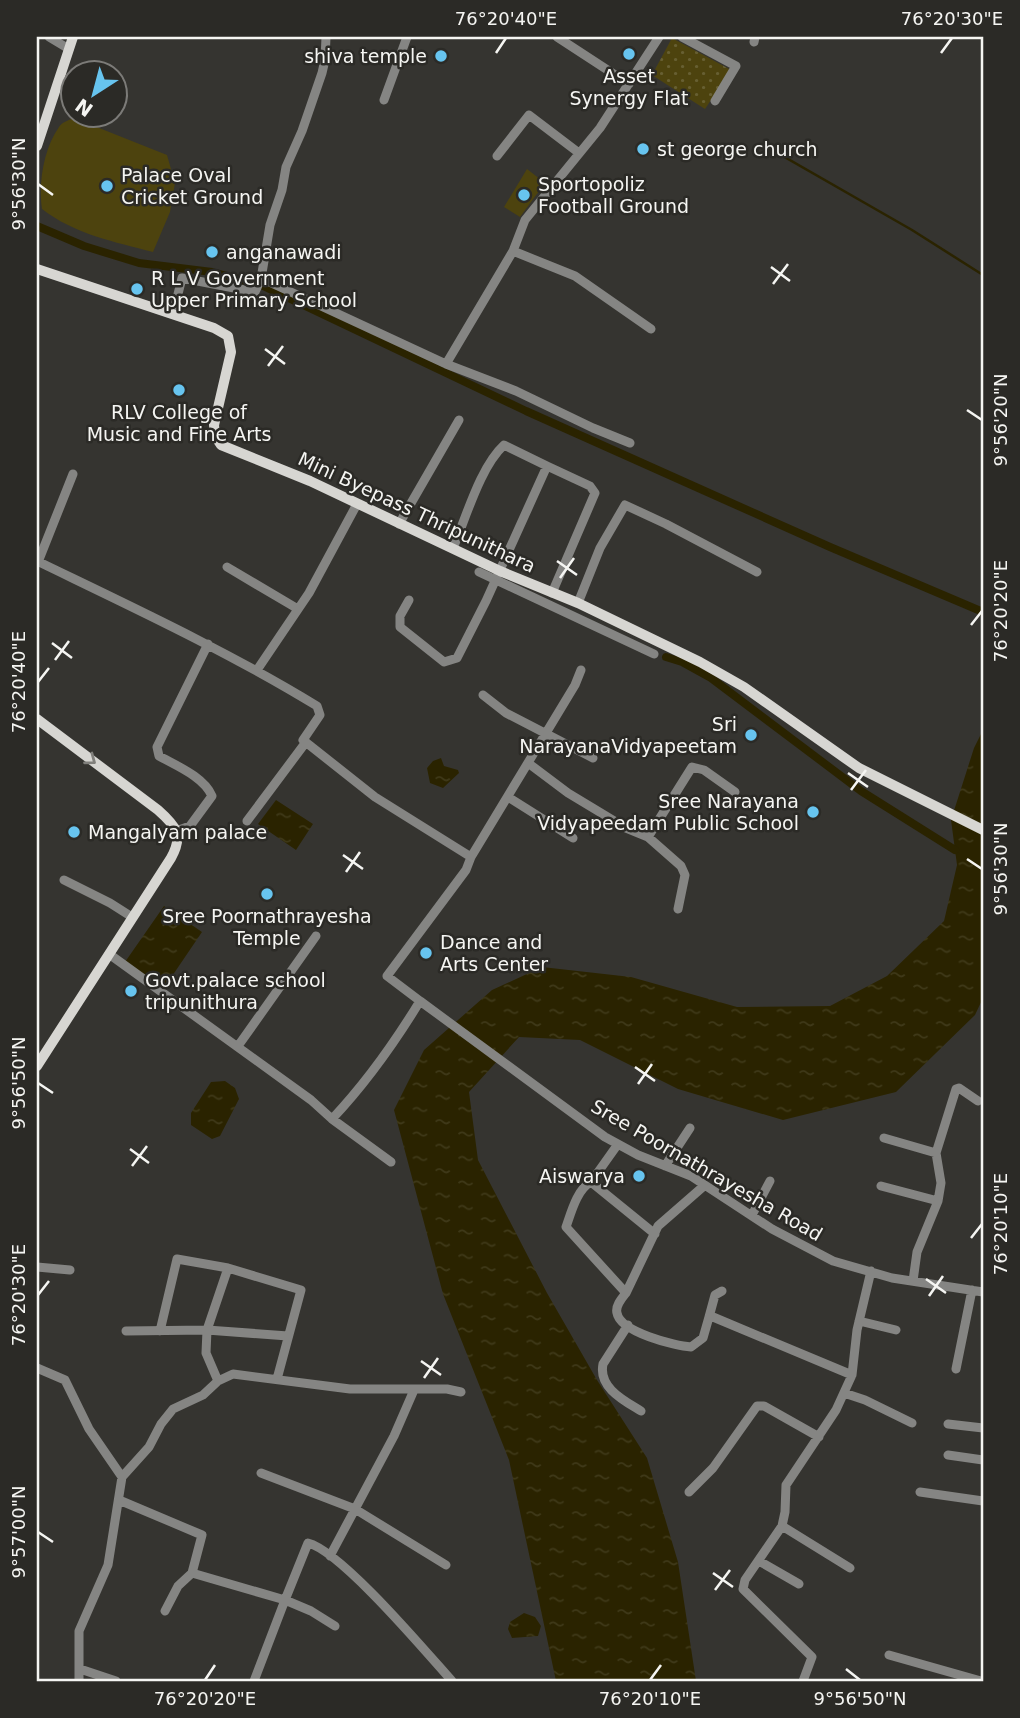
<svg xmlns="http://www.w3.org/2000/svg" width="1020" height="1718" font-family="'DejaVu Sans',sans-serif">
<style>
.grass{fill:url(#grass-dots)}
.pitch{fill:#4d430e}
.water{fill:url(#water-ripples)}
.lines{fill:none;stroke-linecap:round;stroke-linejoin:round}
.stream{stroke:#2a2300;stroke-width:2.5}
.canal{stroke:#2a2300;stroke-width:8}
.minor{stroke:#858583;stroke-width:9}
.major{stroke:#d7d6d2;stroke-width:10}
.oneway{stroke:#81807c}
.ticks{fill:none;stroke:#f5f5f2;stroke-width:2.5}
.poi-dot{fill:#67c4ef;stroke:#2b2a26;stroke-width:2.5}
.labels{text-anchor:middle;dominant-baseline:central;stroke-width:5;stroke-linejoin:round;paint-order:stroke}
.poi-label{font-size:19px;fill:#f5f5f2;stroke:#2b2a26;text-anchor:start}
.street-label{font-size:19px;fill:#f5f5f2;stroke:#2b2a26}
.neatline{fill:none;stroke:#f5f5f2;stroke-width:2.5}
.ticks-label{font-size:18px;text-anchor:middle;fill:#f5f5f2}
</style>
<defs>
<pattern id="grass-dots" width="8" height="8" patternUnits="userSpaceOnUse" patternTransform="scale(1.75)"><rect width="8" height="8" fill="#4d430e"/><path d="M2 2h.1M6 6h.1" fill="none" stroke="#675f32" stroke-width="1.8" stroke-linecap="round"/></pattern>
<pattern id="water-ripples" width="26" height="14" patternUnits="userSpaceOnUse" patternTransform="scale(1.75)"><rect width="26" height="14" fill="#2a2300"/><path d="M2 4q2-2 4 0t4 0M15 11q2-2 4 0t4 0" fill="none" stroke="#3f3919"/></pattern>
</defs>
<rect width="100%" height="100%" fill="#353430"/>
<path class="grass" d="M672 38 731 70 705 109 652 75Z"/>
<path class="pitch" d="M74 118 167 155 175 183 170 212 153 252C115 242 74 234 42 209 38 183 44 148 59 127 62 122 69 120 74 118Z
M527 169 545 183 520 217 504 207Z"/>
<path class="water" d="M983 730V998L975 1015 896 1092 783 1120 678 1089 580 1040 519 1037 469 1092 478 1160 547 1293 597 1380 647 1458 678 1562 696 1681H556L509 1460 443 1294 394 1110 424 1050 492 990 542 967 631 977 737 1007 830 1006 887 976 944 921 957 865 951 820 974 748Z
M441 758 444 766 458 770 459 773 443 788 430 783 427 768 433 761Z
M276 800 313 824 296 850 258 824Z
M164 906 202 932 164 988 125 962Z
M225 1081 235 1088 239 1099 220 1136 212 1139 191 1125V1113L211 1082Z
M524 1613 535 1617 541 1626 538 1636 512 1638 508 1629 510 1622Z"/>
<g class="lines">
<path class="stream" d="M762 144 912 230 983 275"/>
<path class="canal" d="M37 226 84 246 139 263 212 272 261 285 526 411 830 547 983 612
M666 657 682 662 711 678 861 791 955 850"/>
<path class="minor" d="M49 37 69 49
M557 37 629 84
M682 37 736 66 715 101
M754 42 755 37
M384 100 407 37
M497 156 529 115 579 153
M513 251 575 276 651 329
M261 279 270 225 282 190 286 167 302 131 322 73 325 60 326 37
M173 314 182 278 255 292 260 281 265 280 446 364 513 251 525 220 600 128 659 37
M446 364 516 391 593 428 630 443
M547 466 590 486 595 493 552 593
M399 524 459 420
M37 561C132 607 227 651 317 706L320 715 303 740 375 797 471 857 466 870 387 976 420 1001
M38 562 73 474
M227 567 298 609
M479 572 654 654
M409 600 400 616V627L444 662 457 658 486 601 547 466 504 445C480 467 466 518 453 548
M578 603 600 548 625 505 666 524 757 572
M257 670 309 593 357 504
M483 695 506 713 593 758
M528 763 568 793 626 828 648 837 681 866 685 875 678 909
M508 797 573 838
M247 821 306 742
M176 831 190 826 212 796C204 777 177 766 159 756L157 747 208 644
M648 837 692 767 704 770 735 792
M471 857 575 685 581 670
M64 880 110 903 132 917
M109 954 311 1100 332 1119C365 1084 395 1042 420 1001L605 1137 638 1155 691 1176 772 1229 833 1261 892 1278 983 1292
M238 1046 316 936
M332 1119 391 1162
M884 1138 936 1153
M618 1144 591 1182 655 1234
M665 1166 690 1128
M591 1182C577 1189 571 1213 566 1227L626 1293 658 1226 705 1185
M881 1186 938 1201
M752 1215 770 1181
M37 1267 70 1270
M913 1281 917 1252 938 1201 941 1183 936 1153 956 1089 959 1088 978 1101
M626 1293C622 1298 615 1306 617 1313 620 1332 675 1346 691 1347L703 1338 709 1317H713L852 1375
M709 1317 715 1295 722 1291
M859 1321 896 1330
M628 1325 603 1364C598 1388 625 1401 641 1411
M126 1331 207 1330 206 1353 218 1381
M160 1331 177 1259 228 1268
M37 1368 65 1380 89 1429 122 1477 108 1565 79 1631V1681
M956 1369 972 1290
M277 1379 301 1290 228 1268 207 1330 288 1336
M844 1393 865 1400 912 1423
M948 1424 983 1428
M948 1455 983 1460
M261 1473 355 1509 446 1565
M122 1477 149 1447 161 1424 173 1409 203 1395 218 1381 233 1374 350 1389H447L461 1392
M689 1492 713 1468 757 1406H764L819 1437
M920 1492 983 1501
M119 1500 202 1535 192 1573 285 1600 308 1543C341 1551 426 1652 452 1681
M782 1526 850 1568
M330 1556 394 1436 414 1390
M759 1561 799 1584
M165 1611 178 1586 192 1573
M889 1655 981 1681
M80 1669 116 1681
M254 1681 285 1600 311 1611 335 1626
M803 1681 812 1657 743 1589 745 1580 782 1526 785 1512 786 1485 836 1410 852 1375 857 1330 871 1271"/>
<path class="major" d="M37 146 73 37
M37 269 214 328 228 336 231 352 214 425 215 436 221 445 310 481 500 571 578 603 700 662 744 687 859 768 983 830
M37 719 158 810C176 826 184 835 171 858L37 1066"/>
</g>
<defs><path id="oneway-chevron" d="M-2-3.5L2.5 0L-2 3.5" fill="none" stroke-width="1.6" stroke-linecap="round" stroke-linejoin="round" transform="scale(1.75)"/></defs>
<use class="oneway" href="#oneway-chevron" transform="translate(91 760) rotate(37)"/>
<path class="ticks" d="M496 53 506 38M941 53 952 38M38 184 53 195M771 267 790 281M773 284 788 264M265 349 285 364M268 366 283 346M967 410 982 420M557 561 577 575M560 578 574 558M971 625 982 611M52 643 72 658M55 660 69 641M38 682 49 668M848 773 868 787M851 790 866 770M343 855 363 869M967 859 982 869M346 872 360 852M635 1067 655 1081M38 1083 53 1093M638 1084 652 1064M130 1149 149 1163M132 1166 147 1146M971 1238 982 1224M926 1279 946 1293M38 1295 49 1281M929 1296 943 1276M421 1361 441 1375M424 1378 438 1358M38 1532 53 1542M713 1573 733 1587M715 1590 730 1570M846 1669 860 1680M205 1680 215 1665M650 1680 661 1665"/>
<g class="poi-dot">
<circle cx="629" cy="54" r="7"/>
<circle cx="441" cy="56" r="7"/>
<circle cx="643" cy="149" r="7"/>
<circle cx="107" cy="186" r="7"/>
<circle cx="524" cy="195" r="7"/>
<circle cx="212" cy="252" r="7"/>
<circle cx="137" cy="289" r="7"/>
<circle cx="179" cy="390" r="7"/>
<circle cx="751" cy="735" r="7"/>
<circle cx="813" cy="812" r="7"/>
<circle cx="74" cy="832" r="7"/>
<circle cx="267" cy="894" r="7"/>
<circle cx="426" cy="953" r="7"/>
<circle cx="131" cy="991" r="7"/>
<circle cx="639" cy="1176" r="7"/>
</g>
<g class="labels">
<g class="poi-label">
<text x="427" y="56" text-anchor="end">shiva temple</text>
<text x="629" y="76" text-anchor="middle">Asset<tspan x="629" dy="22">Synergy Flat</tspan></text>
<text x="657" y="149">st george church</text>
<text x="121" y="175">Palace Oval<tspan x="121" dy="22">Cricket Ground</tspan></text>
<text x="538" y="184">Sportopoliz<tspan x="538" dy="22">Football Ground</tspan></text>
<text x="226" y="252">anganawadi</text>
<text x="151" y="278">R L V Government<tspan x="151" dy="22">Upper Primary School</tspan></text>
<text x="179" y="412" text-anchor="middle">RLV College of<tspan x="179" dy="22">Music and Fine Arts</tspan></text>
<text x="737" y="724" text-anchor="end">Sri<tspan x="737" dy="22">NarayanaVidyapeetam</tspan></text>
<text x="799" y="801" text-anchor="end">Sree Narayana<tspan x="799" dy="22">Vidyapeedam Public School</tspan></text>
<text x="88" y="832">Mangalyam palace</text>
<text x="267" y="916" text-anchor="middle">Sree Poornathrayesha<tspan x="267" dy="22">Temple</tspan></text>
<text x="440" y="942">Dance and<tspan x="440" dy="22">Arts Center</tspan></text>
<text x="145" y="980">Govt.palace school<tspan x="145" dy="22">tripunithura</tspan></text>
<text x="625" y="1176" text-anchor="end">Aiswarya</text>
</g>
<g class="street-label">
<text transform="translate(417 512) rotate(25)">Mini Byepass Thripunithara</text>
<text transform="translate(707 1170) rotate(30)">Sree Poornathrayesha Road</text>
</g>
</g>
<rect width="1020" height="1718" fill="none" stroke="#2b2a26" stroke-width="77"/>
<g transform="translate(94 94) rotate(216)"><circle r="33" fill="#2b2a26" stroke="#7c7b78" stroke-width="2"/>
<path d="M0-5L12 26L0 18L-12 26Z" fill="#67c4ef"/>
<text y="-10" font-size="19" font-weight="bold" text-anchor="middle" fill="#f5f5f2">N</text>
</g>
<rect x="38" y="38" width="944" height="1642" class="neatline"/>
<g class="ticks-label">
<text x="506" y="25">76°20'40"E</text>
<text x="952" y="25">76°20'30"E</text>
<text transform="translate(19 184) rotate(-90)" y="6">9°56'30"N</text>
<text transform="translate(1001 420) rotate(-90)" y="6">9°56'20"N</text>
<text transform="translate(1001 611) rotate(-90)" y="6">76°20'20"E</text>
<text transform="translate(19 682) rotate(-90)" y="6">76°20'40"E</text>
<text transform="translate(1001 869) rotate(-90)" y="6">9°56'30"N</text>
<text transform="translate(19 1083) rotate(-90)" y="6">9°56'50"N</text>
<text transform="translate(1001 1224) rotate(-90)" y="6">76°20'10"E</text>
<text transform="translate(19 1295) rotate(-90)" y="6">76°20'30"E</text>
<text transform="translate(19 1532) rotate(-90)" y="6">9°57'00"N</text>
<text x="205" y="1705">76°20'20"E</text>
<text x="650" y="1705">76°20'10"E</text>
<text x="860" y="1705">9°56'50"N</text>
</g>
</svg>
